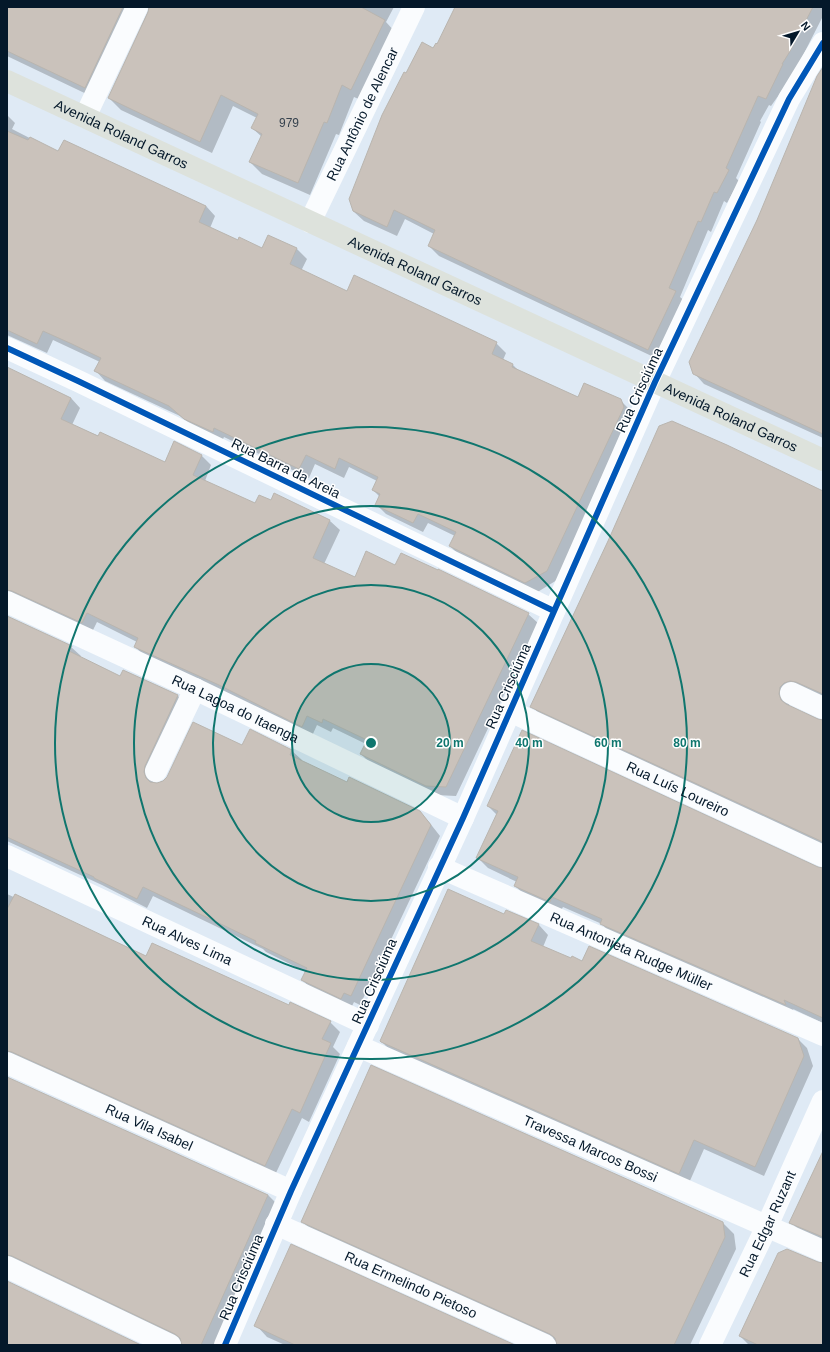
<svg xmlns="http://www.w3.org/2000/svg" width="830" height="1352" font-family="Arial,sans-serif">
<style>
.shadow{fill:#0003}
.building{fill:#cac2bb;stroke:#b9b5af}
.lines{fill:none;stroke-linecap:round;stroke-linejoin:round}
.minor{stroke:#fafcfe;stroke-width:22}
.major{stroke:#dde2dc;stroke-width:22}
.cycleway-casing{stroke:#fff;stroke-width:8}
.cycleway{stroke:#0057b8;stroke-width:6}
.ring{fill:none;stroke:#0f766e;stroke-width:2}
.labels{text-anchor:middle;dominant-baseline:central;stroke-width:3;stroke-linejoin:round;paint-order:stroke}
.number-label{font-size:12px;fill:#36424e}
.street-label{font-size:14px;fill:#04182a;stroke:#fff}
.centre{fill:#0f766e;stroke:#fff;stroke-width:2}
.ring-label{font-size:12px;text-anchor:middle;font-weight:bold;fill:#0f766e;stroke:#fff;stroke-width:3;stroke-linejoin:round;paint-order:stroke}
</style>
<rect width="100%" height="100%" fill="#dfeaf5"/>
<path class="shadow" d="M7 7H146L97 99 7 56Z
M150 7H394L386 22 396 33 363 101 354 97 339 135 336 134 310 195 262 174 250 162 262 137 252 128 257 118 233 106 212 153 121 110 109 98Z
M455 7H823V16L793 75 771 106 769 105 760 121 761 122 736 178 739 181 727 203 724 201 711 232 708 230 680 297 686 302 658 359 439 256 429 246 434 234 405 219 397 236 364 221 353 211 406 74 438 45 456 8Z
M823 79V438L704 384 694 373 757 220Z
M7 115 15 123 12 129 59 153 206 206 215 216 210 228 238 241 263 250 269 236 297 249 307 259 301 271 347 292 496 343 506 353 503 360 513 365 519 371 578 398 620 400 630 410 633 417 557 580 536 593 460 556 450 546 455 536 428 523 423 532 386 514 376 504 380 497 373 490 377 481 349 467 344 478 315 464 309 478 224 437 222 441 195 428 180 416 105 381 96 371 100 362 53 340 47 353 7 335Z
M7 382 71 398 80 408 72 425 165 463 175 443 202 456 211 465 205 481 256 505 271 502 275 495 330 521 340 530 324 564 355 579 396 566 528 614 538 623 456 796 436 795 371 764 361 754 366 744 333 728 331 732 317 725 312 736 145 656 135 647 137 642 97 622 92 632 7 605Z
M823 492V699H790L789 706V707L823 721V847L542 717 532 706Z
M7 617 71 647 81 656 80 658 121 677 124 671 178 696 187 706 154 776 153 783 157 784 243 747 250 731 292 751 302 760 301 761 348 783 419 812 429 822 440 836 360 1005 354 1002 351 1008 312 989 302 980 306 972 266 952 263 949 238 937 153 896 147 908 102 885 7 841Z
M488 806 823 869V1023L793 1009 795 1014 611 934 602 924 563 907 560 912 526 896 515 886 517 882 488 868 478 858 497 815Z
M7 894 146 957 289 1006 330 1022 340 1032 333 1047 340 1054 309 1122 302 1118 275 1175 7 1066Z
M506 911 539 925 548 935 543 947 571 960 583 962 797 1038 807 1048 813 1066 764 1176 704 1149 689 1183 392 1052 381 1041 504 916Z
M7 1078 268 1195 278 1205 215 1345H188L23 1265 7 1270Z
M823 1153V1242L801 1232 791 1222Z
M302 1221 722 1222 734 1234 736 1249 690 1345H558V1343L314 1233Z
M823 1264V1345H749L740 1336Z
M256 1325 512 1345H285L267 1337Z"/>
<path class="building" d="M7 7H123L85 88 7 51Z
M149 7H361L385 20 351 90 342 85 327 123 324 122 298 183 249 162 262 134 251 128 258 114 221 95 200 142 108 98 148 12Z
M455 7H813L789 53 782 64H783L766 99 758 96 726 168 729 170 717 193 714 192 701 222 698 221 669 288 676 291 648 350 428 246 435 230 394 210 387 227 353 211 349 199 382 115 404 72 406 73 422 42 433 48 436 43 437 44Z
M823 67V434L693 374 689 362 757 220 817 76Z
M7 131 28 140 30 137 58 151 64 140 206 206 199 222 238 240 239 237 262 248 268 235 297 248 290 264 347 291 354 275 497 342 492 354 513 364 512 367 578 397 584 383 621 399 624 407 547 571 525 583 449 546 456 532 418 514 413 523 375 505 380 494 372 490 378 477 339 458 335 469 306 455 299 469 214 428 213 432 184 419 169 406 94 371 101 358 72 344 43 331 37 344 7 330Z
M7 367 71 398 61 419 98 436 100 432 165 462 174 441 202 455 193 475 255 503 259 495 271 500 274 493 330 520 313 558 355 577 366 551 395 565 401 553 438 570V569L529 613 446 787 426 786 360 754 367 740 323 719 322 723 307 716 302 727 219 685 134 647 138 638 87 613 82 623 12 591 7 590Z
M672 421 727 445 823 491V694L796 682 790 681 784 683 780 687 779 694 781 700 786 704 818 719 823 720V842L530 707 608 541 659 426Z
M7 616 72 646 69 651 120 676 123 670 178 695 145 766 144 772 146 778 150 782 157 783 163 781 167 777 193 722 242 745 250 729 292 750 290 755 347 782 349 777 420 811 431 825 351 996 344 993 341 999 301 980 307 968 255 943 256 941 227 927 143 887 137 899 94 878V877L7 837Z
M522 730 818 867 823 868V1018L784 1000 786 1005 600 924 602 919 552 897 550 902 514 886 518 877 476 858 498 811 487 806Z
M448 889 504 914 506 910 539 924 531 941 571 958 572 956 582 961 589 946 798 1038 804 1056 755 1167 694 1140 679 1174 381 1042 380 1041Z
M15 894 146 956 152 943 289 1005 290 1002 331 1021 322 1039 331 1043 300 1113 292 1109 265 1166 12 1052 7 1051V909Z
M371 1065 723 1222 725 1237 674 1345H557L555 1338 550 1334 301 1222Z
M7 1077 268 1195 201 1345H182L180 1338 175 1334 12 1256 7 1255Z
M823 1151V1237L789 1223Z
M291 1244 515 1345H295L254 1326Z
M787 1249 818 1262 823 1263V1345H758L739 1336 778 1253Z
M7 1281 141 1345H7Z"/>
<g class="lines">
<g class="minor">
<path d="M85 117 137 7"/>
<path id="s1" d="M310 222 414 7"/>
<path d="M7 348 78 381 554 611"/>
<path id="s2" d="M7 602 195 689 463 818"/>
<path d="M791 693 823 708"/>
<path id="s3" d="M510 711 823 856"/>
<path d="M156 771 195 689"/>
<path id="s4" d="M7 856 368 1025"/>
<path id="s5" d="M439 867 823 1035"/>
<path id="s6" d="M358 1046 823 1251"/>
<path id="s7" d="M7 1063 291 1191"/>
<path id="s8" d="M276 1224 545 1345"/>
<path d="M7 1267 170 1345"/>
<path d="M225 1345 291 1191 463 818 655 382 789 99 823 43"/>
<path id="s9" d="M710 1345 767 1226 823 1101"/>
</g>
<path class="major" id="s10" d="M7 81 823 460"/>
<g class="cycleway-casing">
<path id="cycleway" d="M7 348 78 381 554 611
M225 1345 291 1191 463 818 655 382 789 99 823 43"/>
</g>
<use href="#cycleway" class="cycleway"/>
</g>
<circle cx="371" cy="743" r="79" fill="#0f766e" fill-opacity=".12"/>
<g class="ring">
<circle cx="371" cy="743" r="79"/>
<circle cx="371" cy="743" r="158"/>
<circle cx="371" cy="743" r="237"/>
<circle cx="371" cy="743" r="316"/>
</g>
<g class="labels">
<g class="number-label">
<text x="289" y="123">979</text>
</g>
<g class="street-label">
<text stroke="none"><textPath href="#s1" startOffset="120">Rua Antônio de Alencar</textPath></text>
<text stroke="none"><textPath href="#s10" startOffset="126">Avenida Roland Garros</textPath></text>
<text stroke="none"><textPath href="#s10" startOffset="450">Avenida Roland Garros</textPath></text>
<text transform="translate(639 390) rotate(-65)">Rua Crisciúma</text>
<text stroke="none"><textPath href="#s10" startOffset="798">Avenida Roland Garros</textPath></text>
<text transform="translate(286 468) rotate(26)">Rua Barra da Areia</text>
<text transform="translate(508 686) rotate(-66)">Rua Crisciúma</text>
<text stroke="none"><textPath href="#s2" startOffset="252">Rua Lagoa do Itaenga</textPath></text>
<text stroke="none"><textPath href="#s3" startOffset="185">Rua Luís Loureiro</textPath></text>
<text stroke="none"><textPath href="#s4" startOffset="199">Rua Alves Lima</textPath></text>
<text stroke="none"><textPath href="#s5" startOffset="210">Rua Antonieta Rudge Müller</textPath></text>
<text transform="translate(374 981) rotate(-66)">Rua Crisciúma</text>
<text stroke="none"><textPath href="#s7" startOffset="156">Rua Vila Isabel</textPath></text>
<text stroke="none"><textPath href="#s6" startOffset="254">Travessa Marcos Bossi</textPath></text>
<text stroke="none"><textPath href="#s9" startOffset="134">Rua Edgar Ruzant</textPath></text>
<text transform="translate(241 1277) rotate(-67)">Rua Crisciúma</text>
<text stroke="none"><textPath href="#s8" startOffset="148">Rua Ermelindo Pietoso</textPath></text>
</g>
</g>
<circle cx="371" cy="743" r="6" class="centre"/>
<g class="ring-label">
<text x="450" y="747">20 m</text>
<text x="529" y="747">40 m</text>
<text x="608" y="747">60 m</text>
<text x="687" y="747">80 m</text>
</g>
<rect width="830" height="1352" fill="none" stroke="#04182a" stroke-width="16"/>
<g transform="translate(798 32) rotate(52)" stroke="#ffffff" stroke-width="3" paint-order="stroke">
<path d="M0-3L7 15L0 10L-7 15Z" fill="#04182a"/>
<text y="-6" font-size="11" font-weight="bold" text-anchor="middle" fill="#04182a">N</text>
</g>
</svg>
